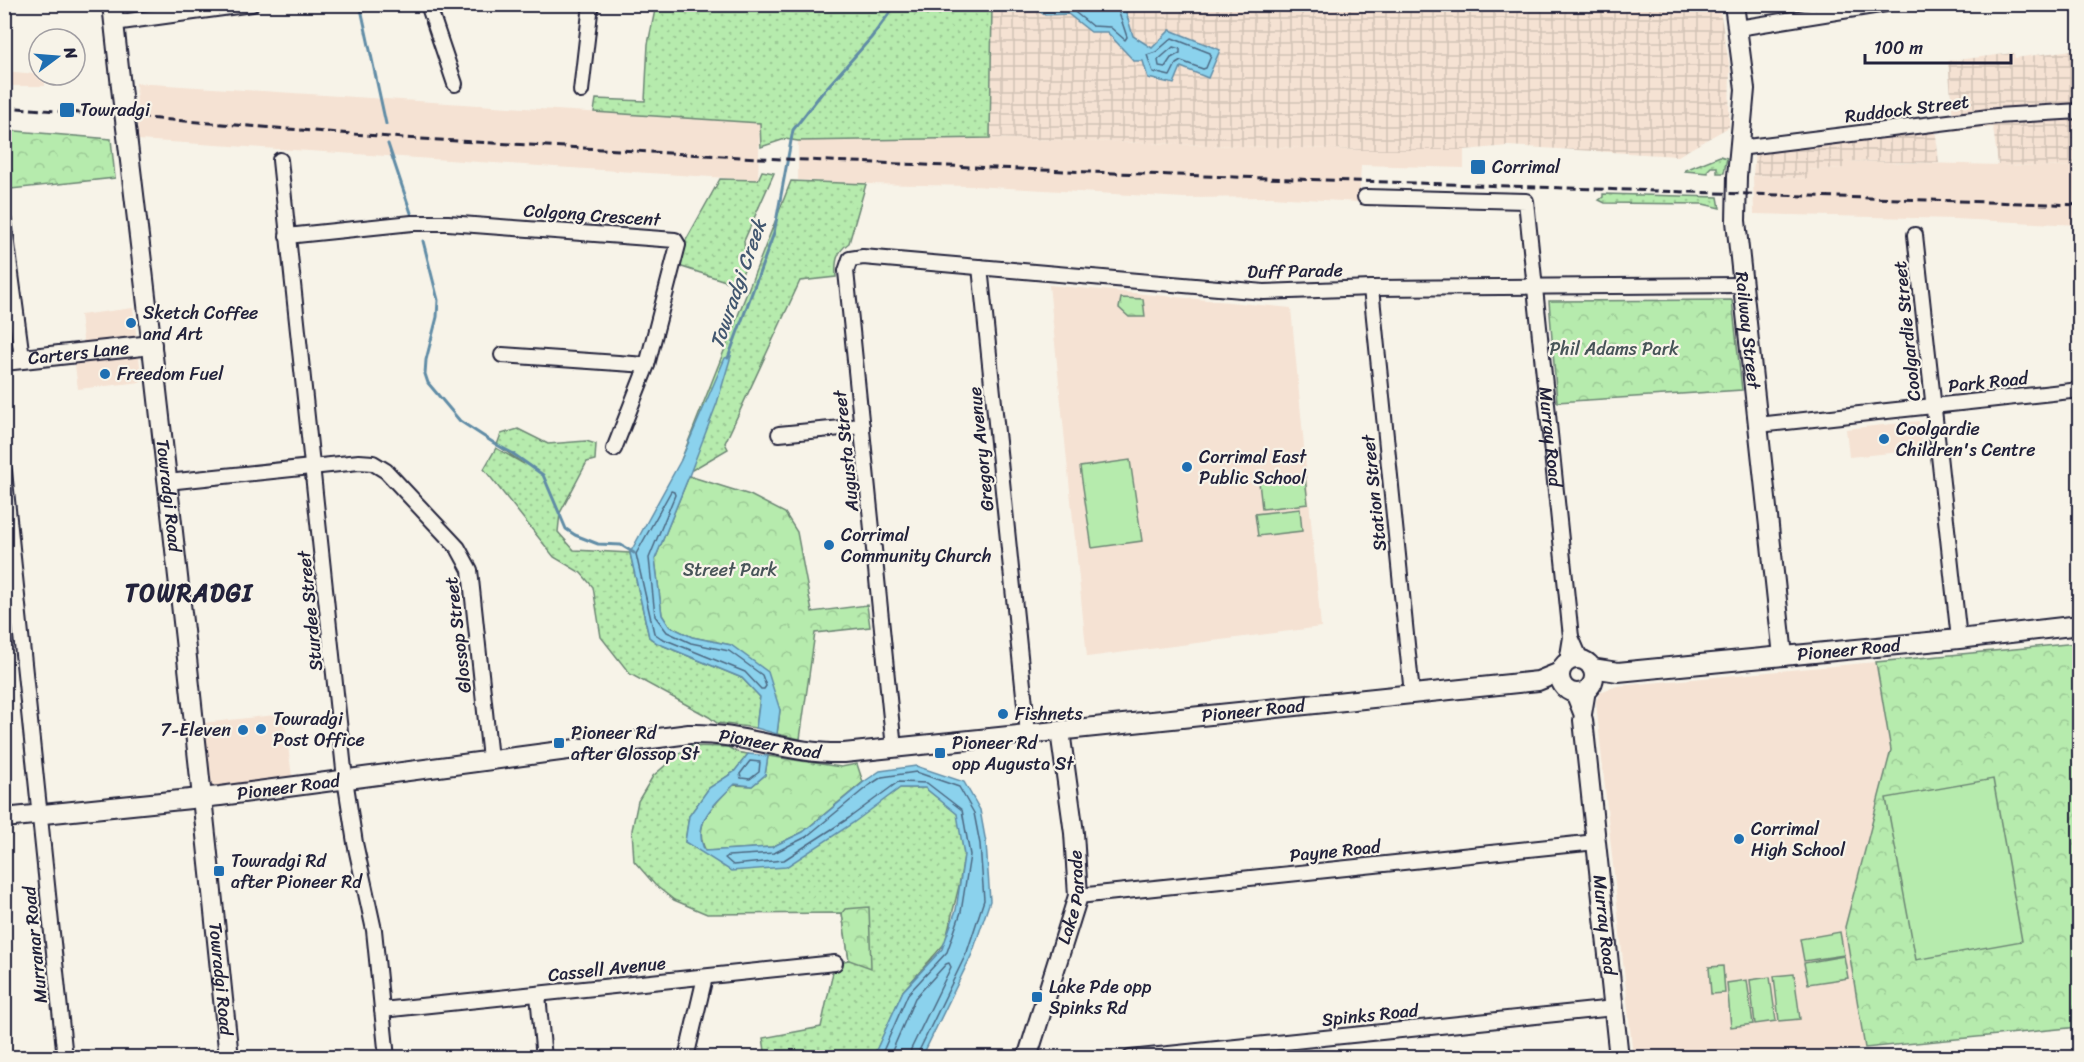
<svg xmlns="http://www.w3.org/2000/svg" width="2084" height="1062" font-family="Sriracha,sans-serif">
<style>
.built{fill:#f5e2d3}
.industrial{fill:url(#industrial-grid)}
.grass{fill:url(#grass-dots);stroke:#6c8674;stroke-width:1.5}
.park{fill:url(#park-crowns);stroke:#6c8674;stroke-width:1.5}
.garden{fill:#b6ebad;stroke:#6c8674;stroke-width:1.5}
.water{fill:#8bd2ed;stroke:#618ca6;stroke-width:1.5}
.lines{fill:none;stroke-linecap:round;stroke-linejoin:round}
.shore{stroke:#4c6882;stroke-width:1.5}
.stream{stroke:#618ca6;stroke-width:3}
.minor-casing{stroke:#22223b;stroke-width:18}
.major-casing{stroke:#22223b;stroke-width:22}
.minor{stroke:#f7f3e8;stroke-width:14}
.major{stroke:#f7f3e8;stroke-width:18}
.rail{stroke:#22223b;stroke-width:3;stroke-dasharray:9 4.5;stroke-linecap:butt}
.major-bridge-casing{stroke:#22223b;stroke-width:22;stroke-linecap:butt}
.major-bridge{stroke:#f7f3e8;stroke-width:18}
.poi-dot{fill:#1f6fb2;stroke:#f7f3e8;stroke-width:2}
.labels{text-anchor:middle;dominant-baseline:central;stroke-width:4.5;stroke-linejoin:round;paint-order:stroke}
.street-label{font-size:18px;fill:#22223b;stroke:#f7f3e8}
.poi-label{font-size:18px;fill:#22223b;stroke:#f7f3e8;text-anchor:start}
.park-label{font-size:18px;fill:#475458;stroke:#f7f3e8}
.water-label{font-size:20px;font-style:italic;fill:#425770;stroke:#f7f3e8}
.district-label{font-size:24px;font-weight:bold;letter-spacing:1.5px;fill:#22223b;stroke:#f7f3e8}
</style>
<defs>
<pattern id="industrial-grid" width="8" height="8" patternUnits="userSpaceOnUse" patternTransform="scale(1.5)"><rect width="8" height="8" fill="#f5e2d3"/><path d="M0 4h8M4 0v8" fill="none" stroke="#d2c2b6"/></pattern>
<pattern id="grass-dots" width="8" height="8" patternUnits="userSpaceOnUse" patternTransform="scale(1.5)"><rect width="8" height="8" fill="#b6ebad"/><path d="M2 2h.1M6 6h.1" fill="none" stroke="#9cc996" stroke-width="1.8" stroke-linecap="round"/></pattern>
<pattern id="park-crowns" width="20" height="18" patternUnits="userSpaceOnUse" patternTransform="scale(1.5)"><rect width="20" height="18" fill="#b6ebad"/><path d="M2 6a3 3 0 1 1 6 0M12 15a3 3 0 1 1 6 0" fill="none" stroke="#9cc996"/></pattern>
</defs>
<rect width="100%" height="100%" fill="#f7f3e8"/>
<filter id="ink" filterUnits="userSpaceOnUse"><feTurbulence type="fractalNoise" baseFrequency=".0167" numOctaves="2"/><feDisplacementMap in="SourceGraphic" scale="12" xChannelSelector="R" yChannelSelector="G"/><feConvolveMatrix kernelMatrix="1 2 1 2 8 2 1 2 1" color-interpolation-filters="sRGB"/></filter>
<g filter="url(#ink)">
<path class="built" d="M5 71 45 75V86H9L5 125Z
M136 83 760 123 758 180 138 140Z
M990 138 1361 150H1464V168L1361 165 1359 202 1271 197 1184 198 974 186 866 184 798 180V141Z
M1843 161 2079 167V225L1955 219 1754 214 1753 175 1807 179V170L1843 168Z
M1049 285 1291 308 1321 627 1087 657Z
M133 308 142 382 78 389 75 365 83 339 80 315Z
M1919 421 1922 450 1849 457 1846 429Z
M1876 662 1891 750 1845 927 1865 1048 1774 1058 1633 1057 1596 702 1600 692 1617 686Z
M284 714 292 777 211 787 203 723Z"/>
<path class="industrial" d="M992 5H1719L1730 69 1729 127 1678 156 1508 146 1464 150H1361L990 138Z
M2079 49V167L1998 165 1993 127 1954 131 1948 61 2014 53 2015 58Z
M1934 116 1939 163 1844 161V168L1807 170 1808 179 1753 175 1756 138Z"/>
<path class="grass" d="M656 5H992L990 138 798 141 785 139 761 147 760 123 594 112 596 99 645 101 648 44Z
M1720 156 1727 158 1724 173H1717V167H1711L1708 170V173L1685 171V170Z
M762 171 774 173 744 241 746 264 738 285 682 267 678 263 685 242 720 179 758 180Z
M791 181 866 184 849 243C836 252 835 262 836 277L800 281 725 443 728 449 692 470 681 460Z
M1603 194 1718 197 1720 208 1703 204 1605 203 1599 200 1603 197Z
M518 429 548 444 586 441 596 444 595 460 587 462 560 513 558 532 574 550 630 553 649 637 657 643 742 678 760 697 756 728 717 723 709 717 630 674 601 637 593 587 581 573 554 557 484 469 496 448 524 464 497 445 501 434Z
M688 746 728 747 736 752 748 754 734 772 709 788 689 816 685 842 707 854 820 844 900 788H925L958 814 964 855 959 886 945 943 903 991 873 1058 766 1057 763 1038 821 1027 835 963 849 960 842 913 707 914 674 900 655 885 634 861 632 830 638 801 653 776Z"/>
<path class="park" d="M4 130 111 139 115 178 11 189Z
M1121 298 1143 299 1145 317H1129L1119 308Z
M1732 300 1742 390 1557 402 1549 301Z
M689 476 750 495 785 513 797 532 812 612 867 605 870 627 815 633 800 739 777 734 780 710 731 645 692 637 669 626 662 615 655 559Z
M2077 643 2079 645V1027L1865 1048 1845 927 1891 750 1876 662Z
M768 756 841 767 857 764 863 782 803 832 772 847 706 851C691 823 715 804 733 785L752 786 765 775Z
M869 907 871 968 849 960 842 913 845 909Z"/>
<path class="garden" d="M1130 460 1142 541 1092 548 1080 467Z
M1305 477 1308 504 1262 509 1259 482Z
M1300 509 1302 531 1258 536 1255 514Z
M1993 779 2022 941 1916 960 1886 798Z
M1840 932 1844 955 1804 961 1800 939Z
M1844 956 1848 978 1808 984 1804 963Z
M1723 966 1725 993 1711 994 1709 967Z
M1794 974 1800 1019 1779 1021 1774 976Z
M1770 977 1776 1021 1755 1024 1750 980Z
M1747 980 1753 1024 1731 1027 1727 983Z"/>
<path class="water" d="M1029 5H1119L1125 9 1133 36 1152 48 1170 30 1220 50 1208 78 1181 67 1174 84 1148 78 1143 61H1134L1107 32H1091L1068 14 1045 15Z
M731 356 717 403 689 476 655 559 662 615 669 626 692 637 731 645 768 672 780 710 777 734 756 728 760 697 742 678 657 643 649 637 630 553 681 460 725 358Z
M748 754 768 756 765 775 752 786 735 784C716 802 691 822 705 851L772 847 803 832 865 781 880 771 916 766 964 782 980 810 986 843 990 901 972 954 922 1057H873L903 991 942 949 956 910 964 855 957 814 925 788H900L853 823 786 867 731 871 685 842 689 816 709 788 734 772Z"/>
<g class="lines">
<path class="shore" d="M1040 4 1047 9H1071L1092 26 1110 27 1125 40 1127 37 1116 4
M1172 38 1210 53 1211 56 1206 68 1203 69 1181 61 1176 64 1170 76 1153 72 1147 55 1156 52Z
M1173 47 1180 49V53L1171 58 1165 67 1159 66 1158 60Z
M671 491 674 492 675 495 649 558 655 616 667 632 691 643 729 651 762 675 766 686 764 689H761L745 672 661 638 654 633 636 554Z
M750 761 760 762 759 772 750 779 741 778 740 774Z
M880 1058 908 994 947 952 961 912 970 855 962 810 927 783 898 782 849 818 784 860 733 865 725 858 728 856 774 853 806 837 868 786 882 777 916 772 959 787 974 813 980 844 984 900 967 952 918 1053 917 1058
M889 1058 915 998 946 964 949 963 951 967 911 1049 909 1058"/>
<path class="stream" d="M360 4 386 124
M388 144 411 213
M423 241 438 300 437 317 426 360 425 374 428 383 460 421 497 445 512 453 543 475 566 529 575 535 598 544 621 545 634 553
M728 358 774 233 793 130 822 93 871 38 896 4"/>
<g class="minor-casing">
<g id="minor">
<path d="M428 4 455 84"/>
<path d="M114 23 252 4"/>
<path d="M1738 28 1886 4"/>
<path d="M581 91 591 4"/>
<path d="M1739 148 1997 116 2080 111"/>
<path d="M280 160 345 779 355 843 374 930 387 1058"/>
<path id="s1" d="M1365 197 1526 201 1571 637 1567 662"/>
<path d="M4 221 22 358"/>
<path d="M1915 235 1959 639"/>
<path d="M287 236 412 223H448L675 240 678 245 647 365 614 449"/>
<path d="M980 267 1028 734"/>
<path d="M1371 288 1412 694"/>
<path d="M502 355 647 365"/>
<path d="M1758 425 2080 390"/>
<path d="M779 434 862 426"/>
<path d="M4 471 65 1058"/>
<path d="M167 482 359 462 373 463 386 471 458 548 470 570 490 759"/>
<path d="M1571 637 1581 660"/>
<path d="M1573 693 1583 718"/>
<path d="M1583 720 1588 690"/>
<path d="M894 748 846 271 850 259 863 257 1264 292 1371 288 1743 285"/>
<path d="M1078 896 1596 842"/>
<path d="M538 995 544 1058"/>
<path d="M382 1010 835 963"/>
<path d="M686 1058 705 977"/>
<path d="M1130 1058 1614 1008"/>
</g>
</g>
<g class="major-casing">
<g id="major">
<path d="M112 4 122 96"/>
<path id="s2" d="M1734 4 1745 89 1737 176 1736 221 1783 656"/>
<path id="s3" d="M127 136C164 443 198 750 229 1058"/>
<path id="s4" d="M4 361 152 345"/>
<circle cx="1577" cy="676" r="17"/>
<path id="s5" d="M1592 668 1618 672 1959 639 2080 625"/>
<path id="s6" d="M1583 720 1619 1058"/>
<path id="s7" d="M4 818 220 796 689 734C742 732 791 755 844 753L1538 681 1560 672"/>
<path id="s8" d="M1027 1058 1078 896 1074 833 1060 731"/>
</g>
</g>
<use href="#minor" class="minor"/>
<use href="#major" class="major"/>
<path class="rail" d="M4 107 404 138 759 158 1114 173 2080 205"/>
<g class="major-bridge-casing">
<path id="major-bridge" d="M122 96 127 136"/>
</g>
<use href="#major-bridge" class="major-bridge"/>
</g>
</g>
<g class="poi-dot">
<rect x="59" y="102" width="16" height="16" rx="3"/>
<rect x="1470" y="159" width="16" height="16" rx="3"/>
<circle cx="131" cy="323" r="6"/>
<circle cx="105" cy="374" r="6"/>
<circle cx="1884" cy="439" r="6"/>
<circle cx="1187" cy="467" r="6"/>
<circle cx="829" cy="545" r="6"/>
<circle cx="1003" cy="714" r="6"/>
<circle cx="261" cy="729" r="6"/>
<circle cx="243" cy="730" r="6"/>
<rect x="553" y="737" width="12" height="12" rx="3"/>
<rect x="934" y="747" width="12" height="12" rx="3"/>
<circle cx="1739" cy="839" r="6"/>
<rect x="213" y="865" width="12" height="12" rx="3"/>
<rect x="1031" y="991" width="12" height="12" rx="3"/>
</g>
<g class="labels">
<g class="street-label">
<text transform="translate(1907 109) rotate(-7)">Ruddock Street</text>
<text transform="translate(592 215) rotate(4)">Colgong Crescent</text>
<text transform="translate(1295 271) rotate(-1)">Duff Parade</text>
<text stroke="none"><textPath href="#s2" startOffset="328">Railway Street</textPath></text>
<text transform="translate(1907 331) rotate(-96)">Coolgardie Street</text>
<text stroke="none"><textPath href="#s4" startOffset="75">Carters Lane</textPath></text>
<text transform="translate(1988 382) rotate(-6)">Park Road</text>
<text stroke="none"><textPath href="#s1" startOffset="398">Murray Road</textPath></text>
<text transform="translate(981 449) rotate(-96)">Gregory Avenue</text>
<text transform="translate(846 451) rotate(-96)">Augusta Street</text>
<text transform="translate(1374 493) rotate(-96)">Station Street</text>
<text stroke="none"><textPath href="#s3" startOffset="362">Towradgi Road</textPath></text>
<text transform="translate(310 611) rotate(-96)">Sturdee Street</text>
<text transform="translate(458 635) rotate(-97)">Glossop Street</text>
<text stroke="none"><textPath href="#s5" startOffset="258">Pioneer Road</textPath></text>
<text stroke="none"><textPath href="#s7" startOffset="1258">Pioneer Road</textPath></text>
<text stroke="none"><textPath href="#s7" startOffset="772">Pioneer Road</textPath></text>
<text stroke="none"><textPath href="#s7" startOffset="286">Pioneer Road</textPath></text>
<text transform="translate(1335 851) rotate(-6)">Payne Road</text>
<text stroke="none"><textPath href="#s8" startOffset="168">Lake Parade</textPath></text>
<text stroke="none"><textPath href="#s6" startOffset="206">Murray Road</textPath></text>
<text transform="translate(35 945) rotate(-96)">Murranar Road</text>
<text transform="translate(607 969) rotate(-6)">Cassell Avenue</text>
<text stroke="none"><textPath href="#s3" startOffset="848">Towradgi Road</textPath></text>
<text transform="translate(1370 1015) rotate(-6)">Spinks Road</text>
</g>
<g class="poi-label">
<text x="80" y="110">Towradgi</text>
<text x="1492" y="167">Corrimal</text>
<text x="143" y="313">Sketch Coffee<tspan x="143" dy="21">and Art</tspan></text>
<text x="117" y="374">Freedom Fuel</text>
<text x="1896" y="429">Coolgardie<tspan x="1896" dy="21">Children's Centre</tspan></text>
<text x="1199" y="457">Corrimal East<tspan x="1199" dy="21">Public School</tspan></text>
<text x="841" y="535">Corrimal<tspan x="841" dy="21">Community Church</tspan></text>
<text x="1015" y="714">Fishnets</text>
<text x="273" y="719">Towradgi<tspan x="273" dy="21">Post Office</tspan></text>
<text x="231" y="730" text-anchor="end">7-Eleven</text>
<text x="571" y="733">Pioneer Rd<tspan x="571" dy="21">after Glossop St</tspan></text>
<text x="952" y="743">Pioneer Rd<tspan x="952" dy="21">opp Augusta St</tspan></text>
<text x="1751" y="829">Corrimal<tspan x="1751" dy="21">High School</tspan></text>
<text x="231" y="861">Towradgi Rd<tspan x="231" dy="21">after Pioneer Rd</tspan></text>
<text x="1049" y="987">Lake Pde opp<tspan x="1049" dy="21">Spinks Rd</tspan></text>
</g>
<g class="park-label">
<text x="1614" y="349">Phil Adams Park</text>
<text x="730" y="570">Street Park</text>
</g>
<g class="water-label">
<text transform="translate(738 284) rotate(-71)">Towradgi Creek</text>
</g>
<g class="district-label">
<text x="189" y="593">TOWRADGI</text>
</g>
</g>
<rect width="2084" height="1062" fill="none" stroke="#f7f3e8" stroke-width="24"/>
<rect x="12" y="12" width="2060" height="1038" fill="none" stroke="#22223b" stroke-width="2" filter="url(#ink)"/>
<g transform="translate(57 57) rotate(74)"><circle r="28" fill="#f7f3e8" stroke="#a29fa3" stroke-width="1.5"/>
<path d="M0-4.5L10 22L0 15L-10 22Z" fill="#1f6fb2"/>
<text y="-9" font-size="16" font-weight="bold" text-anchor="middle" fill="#22223b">N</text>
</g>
<path d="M1865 54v9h146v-9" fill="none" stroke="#22223b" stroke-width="3"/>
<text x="1874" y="54" font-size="18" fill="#22223b" stroke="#f7f3e8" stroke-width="4.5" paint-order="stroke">100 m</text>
</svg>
